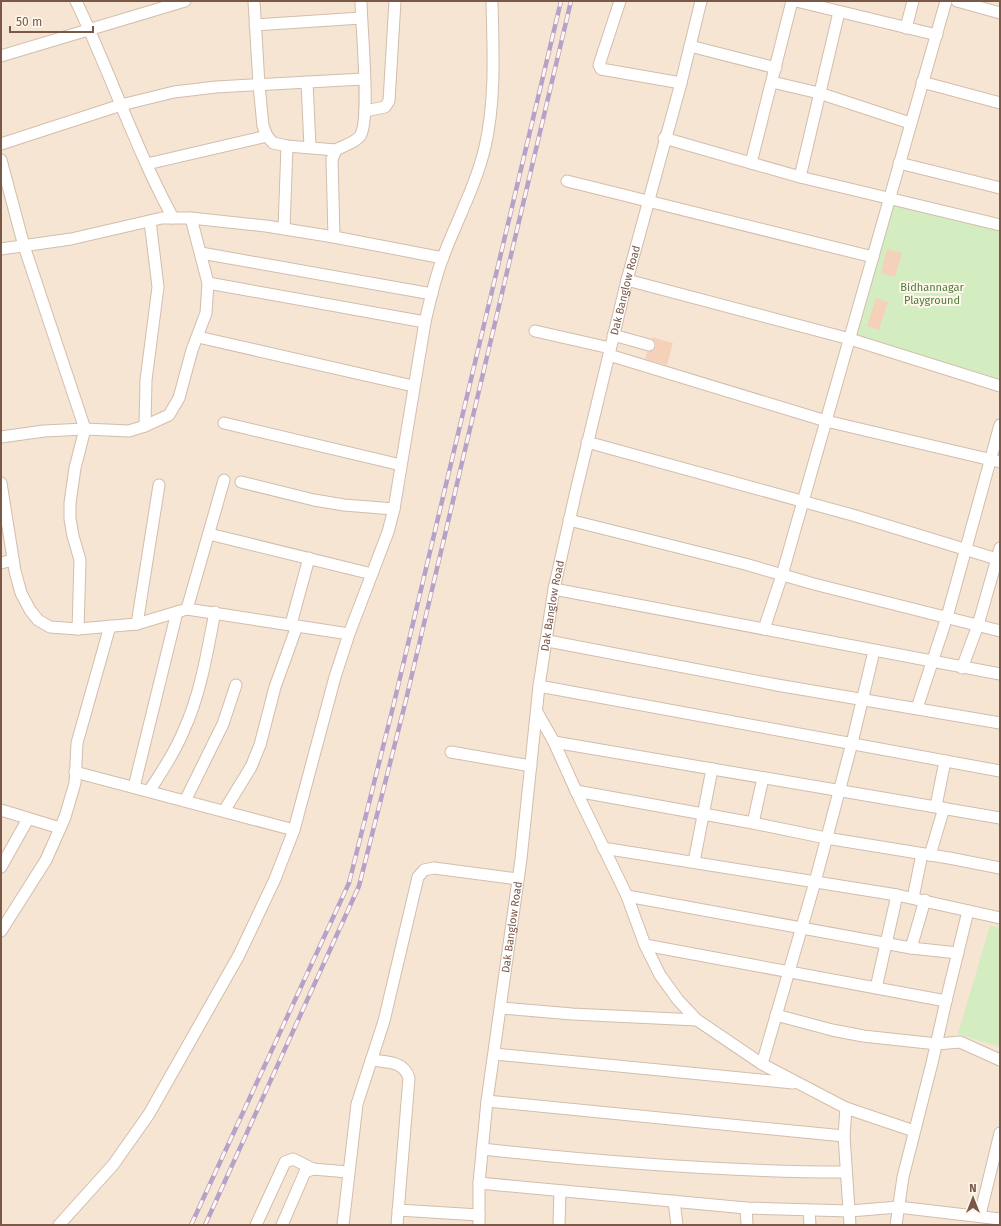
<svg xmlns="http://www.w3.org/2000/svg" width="1001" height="1226" font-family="'Fira Sans',sans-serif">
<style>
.residential{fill:#f6e5d2}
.green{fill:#d3edc1}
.building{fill:#f6d1b9}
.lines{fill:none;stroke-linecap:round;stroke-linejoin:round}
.street-casing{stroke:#d3bdac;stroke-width:13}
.street{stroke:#fff;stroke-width:11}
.rail-casing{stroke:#b6a1c9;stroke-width:4.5}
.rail{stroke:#fff7ec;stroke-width:3;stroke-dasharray:9;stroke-linecap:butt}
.labels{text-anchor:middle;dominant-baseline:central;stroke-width:4;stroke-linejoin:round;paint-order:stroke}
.park-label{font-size:11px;fill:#4e7a3c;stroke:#fff7ec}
.street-label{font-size:11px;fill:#795847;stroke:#fff7ec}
</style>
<rect width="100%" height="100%" fill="#fef4e4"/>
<path class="residential" d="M1 1H1000V1225H1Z"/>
<path class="green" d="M889 199 1000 225V386L850 339Z
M990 925 1000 928V1047L958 1034Z"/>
<path class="building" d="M887 249 902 253 895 277 881 273Z
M876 298 888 302 879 330 867 326Z
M651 337 673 343 667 365 645 359 647 352 654 350 656 346V343Z"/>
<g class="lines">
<g class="street-casing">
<g id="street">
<path d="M76 1C110 72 135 148 173 218"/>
<path d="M254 1 259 85 263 126 267 136 273 143 287 146 336 150"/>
<path d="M620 1 601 59 599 65 601 69 681 83"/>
<path d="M796 1 937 35"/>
<path d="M957 1 1000 13"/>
<path d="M255 25 361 18"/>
<path d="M906 28 913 1"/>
<path d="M690 46 776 68"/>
<path d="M1 56 185 1"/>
<path d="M307 82 310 147"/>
<path d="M772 82 819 93 910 123"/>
<path d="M922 82 1000 103"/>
<path d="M365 111 385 107 389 101 395 1"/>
<path d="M664 138 800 177 1000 225"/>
<path d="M1 144 121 105 174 92 216 87 363 79"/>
<path d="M1 160 24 246 85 429 75 468 70 503V519L73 536 80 560 78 629"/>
<path d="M751 163 792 1"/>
<path d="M899 163 1000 188"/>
<path d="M147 164 267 136"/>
<path d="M800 177 839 12"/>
<path d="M567 181 873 257"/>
<path d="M284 229 287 146"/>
<path d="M334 237 332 159 336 150C342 146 355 143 360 136 371 121 361 24 361 1"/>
<path d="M1 249 71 239 162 218H191L266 226 334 237 443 258"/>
<path d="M201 253 432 294"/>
<path d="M627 280 850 339 1000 386"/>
<path d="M208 283 425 322"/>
<path d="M535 331 610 348"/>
<path d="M613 335 649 345"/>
<path d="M198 337 413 386"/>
<path d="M609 355 826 421 1000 462"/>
<path d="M224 423 401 465"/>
<path d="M145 426 146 380 158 287 150 221"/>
<path d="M1 437 44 431 85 429 129 431 145 426 169 415 179 398 192 350 206 313 208 283 191 218"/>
<path d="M587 442 856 516 1000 560"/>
<path d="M241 482 314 500 344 505 394 509"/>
<path d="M1 483 15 571 21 593 30 610 38 620 50 627 78 629 137 624 187 609 349 634"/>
<path d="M569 520 745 564 814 584 1000 631"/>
<path d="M209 534 372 574"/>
<path d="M1 563 13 560"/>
<path d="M554 589 1000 674"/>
<path d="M187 609 224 480"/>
<path d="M137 624 159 485"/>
<path d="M291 624 309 558"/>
<path d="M764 629 782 575 946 1"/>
<path d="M548 641 777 685 1000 723"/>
<path d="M962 668 978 625 1000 548"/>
<path d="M539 686 1000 771"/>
<path d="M917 708 947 617 1000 425"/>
<path d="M537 712 554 742 576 791 627 896 645 945 660 975 678 1000 697 1020 762 1064 846 1108 844 1136 850 1225"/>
<path d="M554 742 1000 818"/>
<path d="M451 752 531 766"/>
<path d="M75 772 294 830"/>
<path d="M134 787 177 612"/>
<path d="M149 791C162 772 175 752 184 730 201 693 207 652 215 612"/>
<path d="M576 791 753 823 826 838 949 858 1000 868"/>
<path d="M185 801 223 724 236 685"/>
<path d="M936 806 945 761"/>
<path d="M1 810 60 828"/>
<path d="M224 811 251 767 260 745 275 687 297 626"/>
<path d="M753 823 763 778"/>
<path d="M603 848 897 895 1000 918"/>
<path d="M930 855 944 808"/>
<path d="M694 862 712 769"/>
<path d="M1 867 28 819"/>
<path d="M627 896 911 948 958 953"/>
<path d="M913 898 922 854"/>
<path d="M1 931 46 860 65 817 75 783 77 743 110 626"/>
<path d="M645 945 946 1001"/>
<path d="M911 948 925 900"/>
<path d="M876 988 897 895"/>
<path d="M501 1008 572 1014 697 1020"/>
<path d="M776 1015 832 1030 863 1036 937 1044 960 1042 1000 1060"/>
<path d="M495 1054 793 1083"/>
<path d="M371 1060C387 1062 404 1061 409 1078L397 1225"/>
<path d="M762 1064 815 882 852 743 874 651"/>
<path d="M487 1101 844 1136"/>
<path d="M846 1108 914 1131"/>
<path d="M482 1149C603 1162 724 1172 846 1172"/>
<path d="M479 1183 746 1208 850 1211 898 1207 1000 1219"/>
<path d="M674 1201 677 1225"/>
<path d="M746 1208 747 1225"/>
<path d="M398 1210 479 1215"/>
<path d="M809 1211 810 1225"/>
<path d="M980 1215 1000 1133"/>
<path d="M59 1225 113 1165 149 1114 239 955 275 879 294 830 335 677 349 634 388 532 394 509 425 322C430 300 435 278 443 257 457 220 476 185 485 147 496 99 493 49 492 1"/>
<path d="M256 1225 285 1162 293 1159 313 1169"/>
<path d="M282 1225 305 1172 313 1169 348 1172"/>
<path d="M343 1225 357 1104 384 1021 418 877 424 870 434 868 518 879"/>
<path id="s1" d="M479 1225V1183L487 1101 521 859 539 686 554 589 576 491 627 280 681 83 701 1"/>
<path d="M559 1225 560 1191"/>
<path d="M896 1225 903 1177 932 1063 946 1001 968 911"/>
</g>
</g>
<use href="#street" class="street"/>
<g class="rail-casing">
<path id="rail" d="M191 1225 349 883 394 703 561 1
M205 1225 359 886 405 704 571 1"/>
</g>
<use href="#rail" class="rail"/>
</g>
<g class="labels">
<g class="park-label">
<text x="932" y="287">Bidhannagar<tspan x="932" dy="13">Playground</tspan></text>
</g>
<g class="street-label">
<text stroke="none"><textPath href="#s1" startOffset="948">Dak Banglow Road</textPath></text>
<text stroke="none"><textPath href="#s1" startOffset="624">Dak Banglow Road</textPath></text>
<text stroke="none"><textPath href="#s1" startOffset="300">Dak Banglow Road</textPath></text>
</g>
</g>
<rect width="1001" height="1226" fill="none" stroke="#795847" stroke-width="4"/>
<g transform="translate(973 1198)" stroke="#fff7ec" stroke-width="3" paint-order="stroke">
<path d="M0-3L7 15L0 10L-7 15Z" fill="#795847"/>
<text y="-6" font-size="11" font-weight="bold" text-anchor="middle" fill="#795847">N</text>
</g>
<path d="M10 26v6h83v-6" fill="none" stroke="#795847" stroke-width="2"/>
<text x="16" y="26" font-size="12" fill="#795847" stroke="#fff7ec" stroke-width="3" paint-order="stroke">50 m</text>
</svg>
